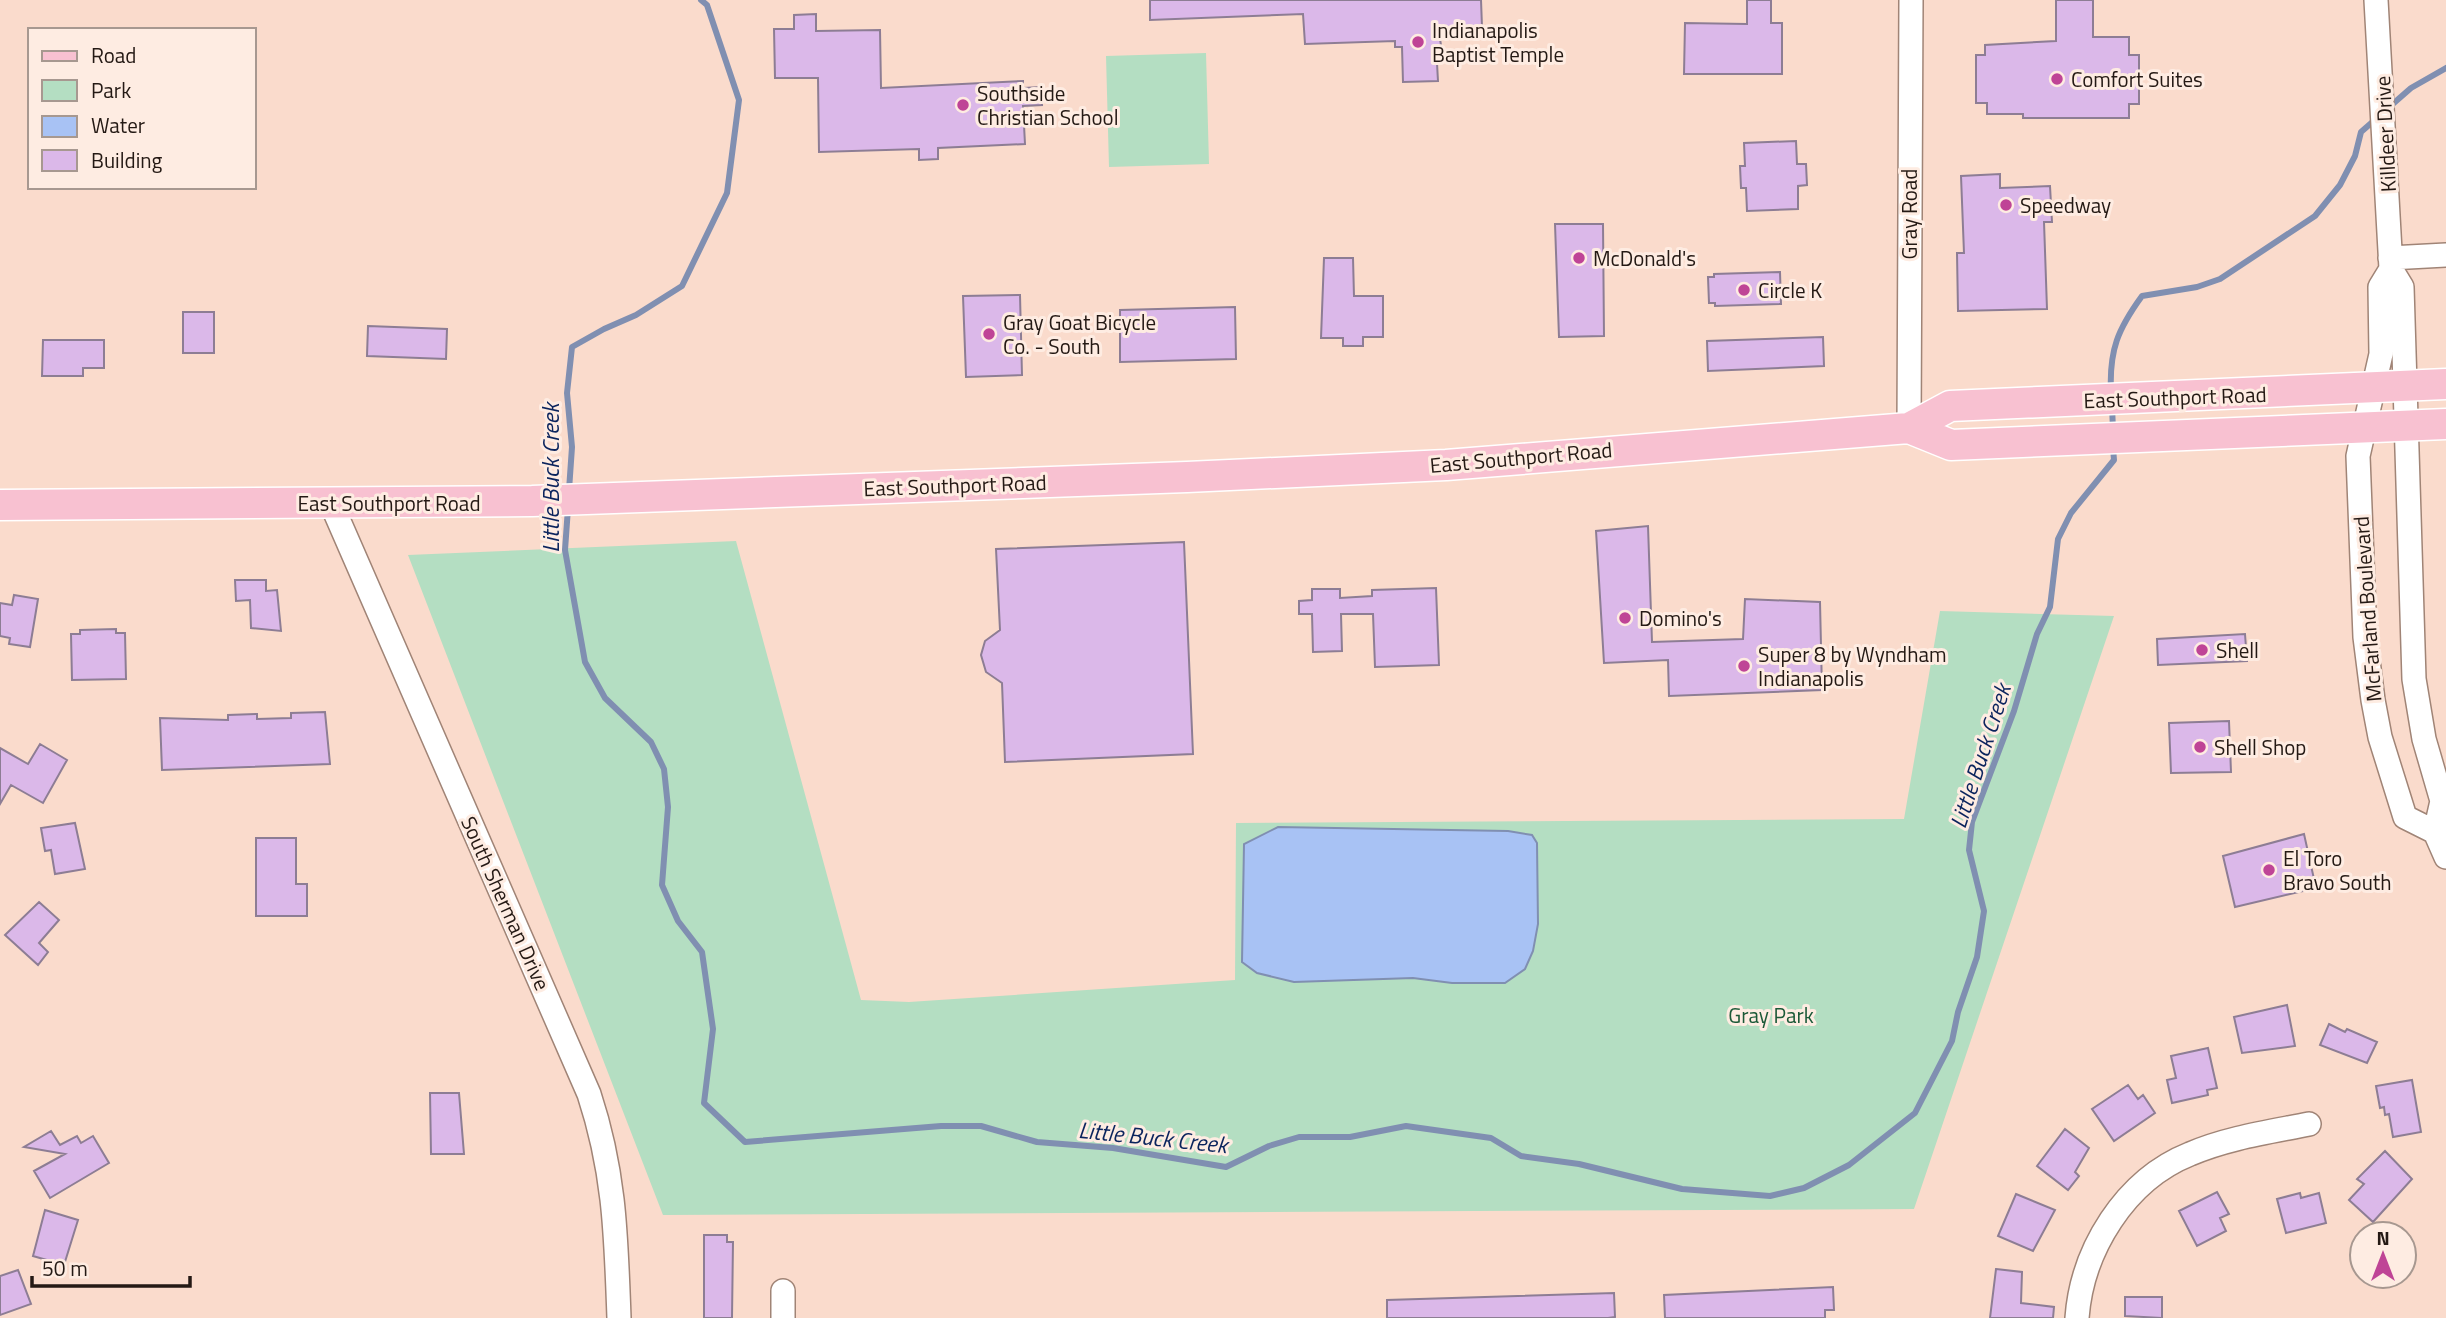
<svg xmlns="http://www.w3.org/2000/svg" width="2446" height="1318" font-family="'Titillium Web',sans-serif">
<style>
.green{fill:#b4dec2}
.water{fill:#a8c2f4;stroke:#808fb1;stroke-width:2}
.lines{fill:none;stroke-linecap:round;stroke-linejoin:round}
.stream{stroke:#808fb1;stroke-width:6}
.building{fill:#dbb8e9;stroke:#8d7d94;stroke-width:2}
.minor-casing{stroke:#a08476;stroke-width:26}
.major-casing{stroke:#fff;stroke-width:33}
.minor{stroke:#fff;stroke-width:23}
.major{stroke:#f8c1d1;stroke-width:30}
.poi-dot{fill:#bf4496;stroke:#feece2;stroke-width:2.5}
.labels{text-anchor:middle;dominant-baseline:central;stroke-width:6;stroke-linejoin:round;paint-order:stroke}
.poi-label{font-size:21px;fill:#241914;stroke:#feece2;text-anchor:start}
.street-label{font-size:21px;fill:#241914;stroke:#feece2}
.park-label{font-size:21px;fill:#1b5937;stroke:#feece2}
.water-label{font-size:23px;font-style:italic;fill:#0b245d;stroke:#feece2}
</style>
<rect width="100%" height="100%" fill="#fadbcc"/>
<path class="green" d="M1206 53 1209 164 1109 167 1106 56Z
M736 541 861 1000 909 1002 1235 980 1236 823 1904 819 1940 611 2114 616 1914 1209 663 1215 408 555Z"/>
<path class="water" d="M1278 827 1508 831 1532 835 1537 843 1538 924 1533 951 1525 969 1505 983H1452L1413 978 1294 982 1257 973 1242 962 1244 844Z"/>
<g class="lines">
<path class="stream" d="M2387 109 2411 88 2446 68
M2111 392C2109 350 2118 329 2142 296L2197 287 2220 279 2315 216 2340 185 2355 156 2361 132 2377 118
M2112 406 2113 430
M569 490 572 447 567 393 572 347 604 329 636 315 682 286 727 193 739 100 707 5 701 0
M568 508 565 550 585 662 605 698 651 742 664 769 668 807 662 885 678 921 702 952 713 1029 704 1103 745 1142 941 1126H981L1037 1142 1113 1148 1226 1167 1269 1146 1299 1137H1350L1406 1126 1491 1138 1521 1156 1579 1164 1682 1189 1770 1196 1804 1188 1849 1165 1915 1113 1952 1041 1958 1012 1977 957 1984 911 1969 850 1972 822 2014 711 2037 634 2050 607 2058 539 2071 513 2114 460 2113 448"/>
</g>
<path class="building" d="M1150 0H1481L1482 27 1464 28 1465 38 1440 39 1441 45H1436L1438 81 1403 82 1402 47H1395V41L1305 44 1303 14 1150 20Z
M1747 0H1771V23H1782V74H1684L1685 23 1747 24Z
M2056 0H2093V37H2129V55H2139V104H2129V118H2023V114H1987V103H1976V55H1985V45L2056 41Z
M816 14V31L880 30 881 88 1023 81V88L1041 87 1042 105 1023 106 1025 144 938 148V159L919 160V149L819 152 818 78H775L774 29H794V15Z
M1796 141 1797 164H1806L1807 185 1798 186V209L1747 211 1746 188H1741L1740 166H1745L1744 143Z
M2000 174V188L2050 186 2052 222H2044L2047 309 1958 311 1957 253H1964L1961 176Z
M1555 224H1603L1604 336 1559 337Z
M1324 258H1353L1354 296H1383V337H1363V346H1343V338H1321Z
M1780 272 1781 304 1715 306V303H1709L1708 277H1714V274Z
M1020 295 1022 375 966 377 963 296Z
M1235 307 1236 359 1120 362V310Z
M183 312H214V353H183Z
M368 326 447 329 446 359 367 356Z
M1823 337 1824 366 1708 371 1707 341Z
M43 340H104V368H83V376H42Z
M1648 526 1652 642 1743 639 1745 599 1820 602 1822 690 1669 696 1668 660 1604 663 1596 531Z
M1184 542 1193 754 1005 762 1002 683 986 672 981 655 985 641 1000 630 996 549Z
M235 580H266V591L277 590 281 631 251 628 250 600 236 601Z
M1436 588 1439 665 1375 667 1373 614H1341L1342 651 1313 652 1312 614H1299V601L1312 600V589H1340V598L1372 596V590Z
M14 595 38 599 30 647 9 644 10 638 0 636V603L12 605Z
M116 629V633H125L126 679 72 680 71 634H80V630Z
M2245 634 2247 661 2158 665 2157 639Z
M325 712 330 764 162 770 160 718 228 720V715L257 714V719L291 718V713Z
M2229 721 2231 772 2171 773 2169 723Z
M40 744 67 760 43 803 11 785 0 804V748L28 764Z
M75 823 85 869 55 874 51 850 45 851 41 828Z
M2304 834 2316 888 2235 907 2223 856Z
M256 838H296V884H307V916H256Z
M39 902 59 920 39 943 48 952 38 965 5 935Z
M2287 1005 2295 1046 2242 1053 2234 1017Z
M2329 1024 2345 1032 2347 1029 2377 1042 2367 1063 2320 1045Z
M2208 1048 2217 1088 2207 1090 2208 1095 2172 1103 2167 1080 2176 1078 2171 1056Z
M2412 1080 2421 1132 2393 1137 2389 1114 2385 1115 2384 1107 2380 1108 2376 1086Z
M2128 1085 2138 1099 2143 1095 2155 1113 2114 1141 2092 1109Z
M430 1093H459L464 1154H431Z
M2065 1129 2089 1148 2075 1172 2079 1176 2068 1190 2037 1166Z
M51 1131 60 1145 77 1136 81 1143 93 1136 109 1163 50 1198 34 1171 65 1154 24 1147Z
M2385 1151 2412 1179 2373 1222 2349 1200 2364 1184 2357 1179Z
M2217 1192 2229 1214 2220 1218 2226 1231 2197 1246 2179 1211Z
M2300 1193 2301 1198 2319 1193 2326 1223 2286 1233 2277 1199Z
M2016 1194 2055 1210 2033 1251 1998 1236Z
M45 1210 78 1220 64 1265 33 1256Z
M704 1235H727V1242H733L732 1318H704Z
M1996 1269 2022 1272 2021 1303 2054 1307 2053 1318H1990Z
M18 1270 31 1304 0 1315V1276Z
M1833 1287 1834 1310H1825V1318H1665L1664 1295Z
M1614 1293 1615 1317 1608 1318H1387V1300Z
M2125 1297H2162V1318L2125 1316Z"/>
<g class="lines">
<g class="minor-casing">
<path id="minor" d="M2376 0 2391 269 2402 287 2414 679 2424 739 2442 801 2435 832 2446 857
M2390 258 2446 255
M2391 269 2380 287 2381 354 2358 456 2365 637 2373 700 2380 737 2405 817 2435 832
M1909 428 1911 0
M331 503 589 1094C615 1173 616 1236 619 1318
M783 1291V1318
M2077 1318C2082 1250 2125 1180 2190 1154 2227 1138 2269 1132 2309 1124"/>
</g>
<g class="major-casing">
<path id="major" d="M1909 428 1950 406 2446 384
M0 505 532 501 1187 477 1446 465 1909 428 1951 445 2446 424"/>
</g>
<use href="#minor" class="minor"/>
<use href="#major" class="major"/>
</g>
<g class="poi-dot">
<circle cx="1418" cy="42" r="7"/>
<circle cx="2057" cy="79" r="7"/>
<circle cx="963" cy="105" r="7"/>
<circle cx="2006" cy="205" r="7"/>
<circle cx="1579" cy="258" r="7"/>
<circle cx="1744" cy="290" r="7"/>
<circle cx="989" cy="334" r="7"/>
<circle cx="1625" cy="618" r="7"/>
<circle cx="2202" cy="650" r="7"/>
<circle cx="1744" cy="666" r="7"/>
<circle cx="2200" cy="747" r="7"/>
<circle cx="2269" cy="870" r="7"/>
</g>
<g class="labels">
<g class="poi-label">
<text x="1432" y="30">Indianapolis<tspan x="1432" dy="24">Baptist Temple</tspan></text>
<text x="2071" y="79">Comfort Suites</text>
<text x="977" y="93">Southside<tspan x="977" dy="24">Christian School</tspan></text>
<text x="2020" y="205">Speedway</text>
<text x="1593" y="258">McDonald's</text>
<text x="1758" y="290">Circle K</text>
<text x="1003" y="322">Gray Goat Bicycle<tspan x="1003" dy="24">Co. - South</tspan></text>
<text x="1639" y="618">Domino's</text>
<text x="2216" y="650">Shell</text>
<text x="1758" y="654">Super 8 by Wyndham<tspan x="1758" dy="24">Indianapolis</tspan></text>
<text x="2214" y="747">Shell Shop</text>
<text x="2283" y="858">El Toro<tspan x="2283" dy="24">Bravo South</tspan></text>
</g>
<g class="street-label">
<text transform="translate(2385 134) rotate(-93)">Killdeer Drive</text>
<text transform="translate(1909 214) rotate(-90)">Gray Road</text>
<text transform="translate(2175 397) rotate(-2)">East Southport Road</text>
<text transform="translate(1521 457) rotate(-5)">East Southport Road</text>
<text transform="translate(955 485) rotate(-2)">East Southport Road</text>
<text x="389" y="503">East Southport Road</text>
<text transform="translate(2367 609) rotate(-94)">McFarland Boulevard</text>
<text transform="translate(506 903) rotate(66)">South Sherman Drive</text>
</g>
<g class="park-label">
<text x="1771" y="1015">Gray Park</text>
</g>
<g class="water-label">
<text transform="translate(550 478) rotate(-90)">Little Buck Creek</text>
<text transform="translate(1980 756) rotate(-72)">Little Buck Creek</text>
<text transform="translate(1153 1137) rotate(6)">Little Buck Creek</text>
</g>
</g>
<rect x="28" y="28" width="228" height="161" fill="#feece2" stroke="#a79890" stroke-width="2"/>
<rect x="42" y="51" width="35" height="10" fill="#f8c1d1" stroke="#a79890" stroke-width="2"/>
<text x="91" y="63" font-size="21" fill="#241914">Road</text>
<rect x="42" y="80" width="35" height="21" fill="#b4dec2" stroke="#a79890" stroke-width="2"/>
<text x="91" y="98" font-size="21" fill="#241914">Park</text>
<rect x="42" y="116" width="35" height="21" fill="#a8c2f4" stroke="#a79890" stroke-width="2"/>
<text x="91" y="133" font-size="21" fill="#241914">Water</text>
<rect x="42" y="150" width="35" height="21" fill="#dbb8e9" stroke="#a79890" stroke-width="2"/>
<text x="91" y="168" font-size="21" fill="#241914">Building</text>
<g transform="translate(2383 1255)"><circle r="33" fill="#feece2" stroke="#a79890" stroke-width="2"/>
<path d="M0-5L12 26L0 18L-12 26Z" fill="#bf4496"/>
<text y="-10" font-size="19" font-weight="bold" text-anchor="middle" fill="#241914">N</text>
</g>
<path d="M32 1276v10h158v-10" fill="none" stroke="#241914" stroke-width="3.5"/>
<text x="42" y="1276" font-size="21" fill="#241914" stroke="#feece2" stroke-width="5" paint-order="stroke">50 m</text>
</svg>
